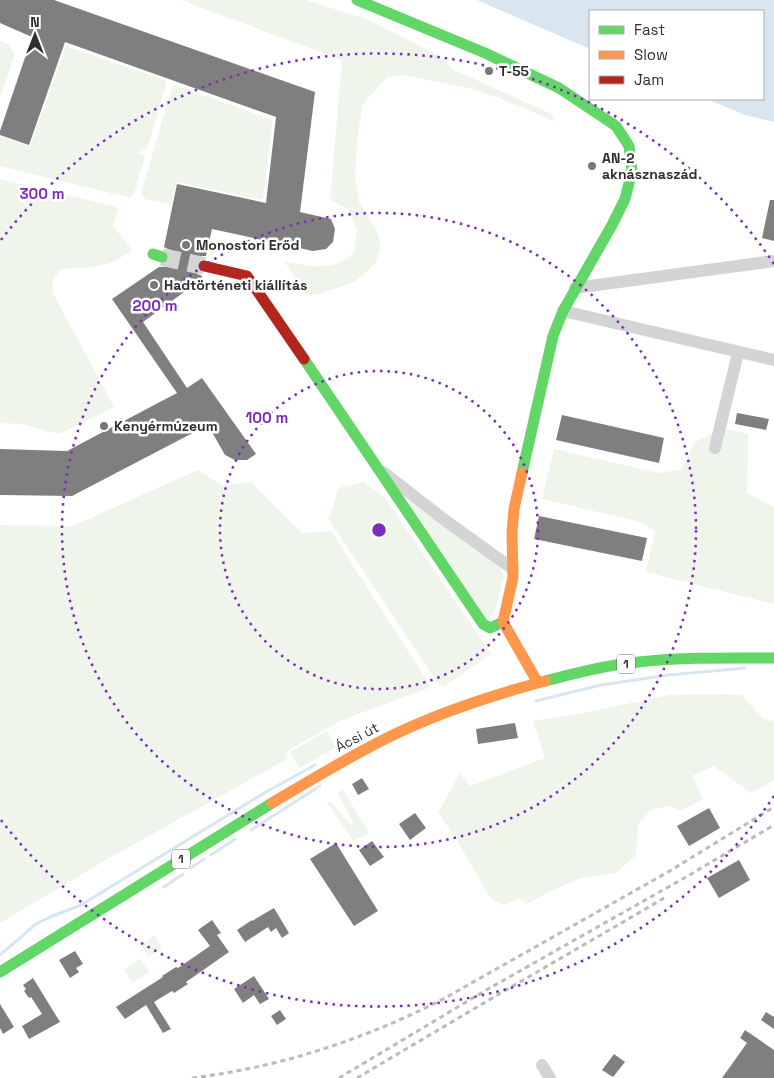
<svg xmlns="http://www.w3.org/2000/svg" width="774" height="1078" font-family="'Space Grotesk',sans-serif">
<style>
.green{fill:#f0f5ec}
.water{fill:#d8e6f2}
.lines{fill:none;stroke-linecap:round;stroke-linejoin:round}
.stream{stroke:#d8e6f2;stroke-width:3}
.building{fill:#7f7f7f}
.secondary-tunnel{stroke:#d5d5d5;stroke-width:18;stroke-dasharray:18 9;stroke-linecap:butt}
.street{stroke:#d4d4d4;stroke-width:12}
.fast{stroke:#63d668;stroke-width:11}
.slow{stroke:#ff974d;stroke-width:11}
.jam{stroke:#b3261e;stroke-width:11}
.rail{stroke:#bbb;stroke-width:3;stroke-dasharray:5 4;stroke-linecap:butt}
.ring{fill:none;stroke:#7b2cbf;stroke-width:2.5;stroke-dasharray:2.5 5}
.poi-dot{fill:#787878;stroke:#fff;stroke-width:2}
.labels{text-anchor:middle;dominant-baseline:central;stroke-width:5;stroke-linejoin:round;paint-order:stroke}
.shield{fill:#fff;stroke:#6d6d6d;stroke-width:1}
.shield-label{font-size:12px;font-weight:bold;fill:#2f2f2f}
.poi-label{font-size:14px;font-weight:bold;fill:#2f2f2f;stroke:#fff;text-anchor:start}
.street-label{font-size:14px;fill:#2f2f2f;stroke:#fff}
.centre{fill:#7b2cbf;stroke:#fff;stroke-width:2.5}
.ring-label{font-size:15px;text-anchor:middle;font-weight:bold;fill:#7b2cbf;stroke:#fff;stroke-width:5;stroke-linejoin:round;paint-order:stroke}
</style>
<rect width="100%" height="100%" fill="#fff"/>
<path class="green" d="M181 0H306L369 20 441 57 454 70 552 114 554 121 496 97 468 88 404 75 387 77 363 104 358 132 355 176 359 203 376 228 381 246 375 264 354 282 319 294H306L284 261C302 265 323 270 341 262 346 260 350 256 354 253L357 229 348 209 330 200 342 60Z
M0 41 8 44 15 54 0 98Z
M66 46 167 81 147 150 141 148 139 154 145 156 134 194 130 197H127L0 166V136L30 146Z
M173 84 273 120 263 200 177 182 171 204 145 199 142 196V190Z
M0 179 118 207 113 226 132 250 114 262 93 267 61 269 52 281 54 295 114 407 59 434 21 424 0 423Z
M721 428 748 434 747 493 774 507V604L646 572 655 531 641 522 542 499 554 449 659 473 682 469 694 443Z
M198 470 221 485 251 482 302 533 331 531 431 687 342 720 287 751 285 760 111 857 0 923V525L73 526Z
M364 482 386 499 491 654 443 687 437 682 329 520 338 488Z
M412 499 501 568 504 577 494 613 487 620 407 506Z
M712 694 741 695 764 719 774 721V780L751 793 714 766 692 776 703 799 681 811 668 806 651 810 638 824 636 855 616 873 581 878 555 889 527 904 519 898 504 905 491 899 455 837 438 813 460 773 470 786 545 758 533 721 578 714 669 695Z
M327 731 336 747 300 768 290 752Z
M342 788 369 833 353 841 327 803 330 801 351 825 354 824 338 794Z
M154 935 162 947 149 957 141 945Z
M140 959 149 972 132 983 124 970Z"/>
<path class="water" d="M477 0H774V122L745 115 707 99H763V11H590V49Z"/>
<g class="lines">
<path class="stream" d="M536 701 601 685 669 675 745 668
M251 830 320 786
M211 855 235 839
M191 868 204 859
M164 887 183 874
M0 955 36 924 50 917 81 905 266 792 315 765"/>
</g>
<path class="building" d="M0 0H54L315 92 300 212 331 219 335 229 333 242 326 249 313 251 212 229 206 256H201L197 258 194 264V270L197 274 202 276V279L143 322 187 388 202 378 256 454 247 460H235L225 455 208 425 72 496 0 495V449L67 451 177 393 112 299 159 267H164L169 265 172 261V255L170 250 164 247 177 184 266 203 276 117 65 42 29 145 0 135V131L32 37 0 23Z
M770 200H774V241L762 238Z
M737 413 769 419 766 430 735 424Z
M562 415 664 438 659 463 556 440Z
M539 516 647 538 642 561 534 539Z
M515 723 518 738 478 744 476 729Z
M362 778 369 789 358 795 352 784Z
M709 808 720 828 689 846 677 826Z
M415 813 426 828 410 840 399 824Z
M372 841 384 857 370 866 359 850Z
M336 843 378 911 354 926 310 859Z
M739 860 750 880 719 898 707 878Z
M274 908 289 933 282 938 276 928 271 932 268 927 245 942 237 930 252 920V921Z
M212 920 221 933 217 935 229 952 186 982 188 984 174 993 172 991 154 1002 171 1029 163 1033 146 1005 125 1019 116 1007 163 977 162 976 176 967 178 968 210 946 198 930Z
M75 951 83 964 76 968 79 972 70 978 59 960Z
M254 976 269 999 260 1004 254 995 243 1003 234 989Z
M33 978 60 1022 29 1039 22 1026 42 1014 31 997 29 998 24 991 26 989 23 985Z
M0 1004 14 1027 3 1034 0 1028Z
M280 1010 286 1019 277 1025 271 1016Z
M766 1012 774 1017V1029L761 1020Z
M745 1030 774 1050V1078H722L747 1043 740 1038Z
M614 1054 625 1062 613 1077 602 1070Z"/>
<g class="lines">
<path class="secondary-tunnel" d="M162 257 204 266"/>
<path class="street" d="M575 288 774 261
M563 311 774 360
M715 448 738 353
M383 472 446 521 513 569
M542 1065 550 1078"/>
<path class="fast" d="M357 0 485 53 559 88 616 126 629 146 632 171 625 199 612 225 563 311 553 336 522 473
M153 254 162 257
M304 359 483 624 490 628 503 622
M545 681C576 673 607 665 639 662 684 657 729 658 774 658
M0 972 272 803"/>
<path class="slow" d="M522 473 514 509 512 532 513 577 503 622 538 683
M272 803C311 780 350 756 391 736 440 712 493 695 545 681"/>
<path class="jam" d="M204 266 247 276 304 359"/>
<path class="rail" d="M192 1078C281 1067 366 1039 445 998L668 872 774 807
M339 1078 488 989 686 877 774 825
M357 1078 494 997 666 897"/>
</g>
<g class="ring">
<circle cx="379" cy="530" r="159"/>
<circle cx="379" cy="530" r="317"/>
<path d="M774 796A476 476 0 0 1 1 820M1 240A476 476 0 0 1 774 264"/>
</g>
<g class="poi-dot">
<circle cx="489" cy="71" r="5"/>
<circle cx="592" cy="166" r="5"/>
<circle cx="186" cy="245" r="5"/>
<circle cx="154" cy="285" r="5"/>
<circle cx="104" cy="426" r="5"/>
</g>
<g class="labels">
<g class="shield">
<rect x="617" y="654.5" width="18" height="19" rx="4"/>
<rect x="172" y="849.5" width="18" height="19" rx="4"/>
</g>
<g class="shield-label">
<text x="626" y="664">1</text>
<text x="181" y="859">1</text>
</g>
<g class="poi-label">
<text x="499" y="71">T-55</text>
<text x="602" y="158">AN-2<tspan x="602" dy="16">aknásznaszád</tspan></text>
<text x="196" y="245">Monostori Erőd</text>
<text x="164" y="285">Hadtörténeti kiállítás</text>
<text x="114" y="426">Kenyérmúzeum</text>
</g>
<g class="street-label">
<text transform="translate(357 737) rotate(-28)">Ácsi út</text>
</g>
</g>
<circle cx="379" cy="530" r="8" class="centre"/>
<g class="ring-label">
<text x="42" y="199">300 m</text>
<text x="155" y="311">200 m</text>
<text x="267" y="423">100 m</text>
</g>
<rect x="589" y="10" width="175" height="90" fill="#ffffff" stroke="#acacac"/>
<rect x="599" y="26" width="25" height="8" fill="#63d668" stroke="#acacac"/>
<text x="634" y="35" font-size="15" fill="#2f2f2f">Fast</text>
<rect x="599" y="51" width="25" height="8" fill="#ff974d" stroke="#acacac"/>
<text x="634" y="60" font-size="15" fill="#2f2f2f">Slow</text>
<rect x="599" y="76" width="25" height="8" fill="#b3261e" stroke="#acacac"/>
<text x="634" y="85" font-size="15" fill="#2f2f2f">Jam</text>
<g transform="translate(35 35)" stroke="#ffffff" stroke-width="4" paint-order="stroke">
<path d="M0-4L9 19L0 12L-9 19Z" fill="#2f2f2f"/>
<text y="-8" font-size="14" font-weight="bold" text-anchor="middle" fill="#2f2f2f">N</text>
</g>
</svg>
